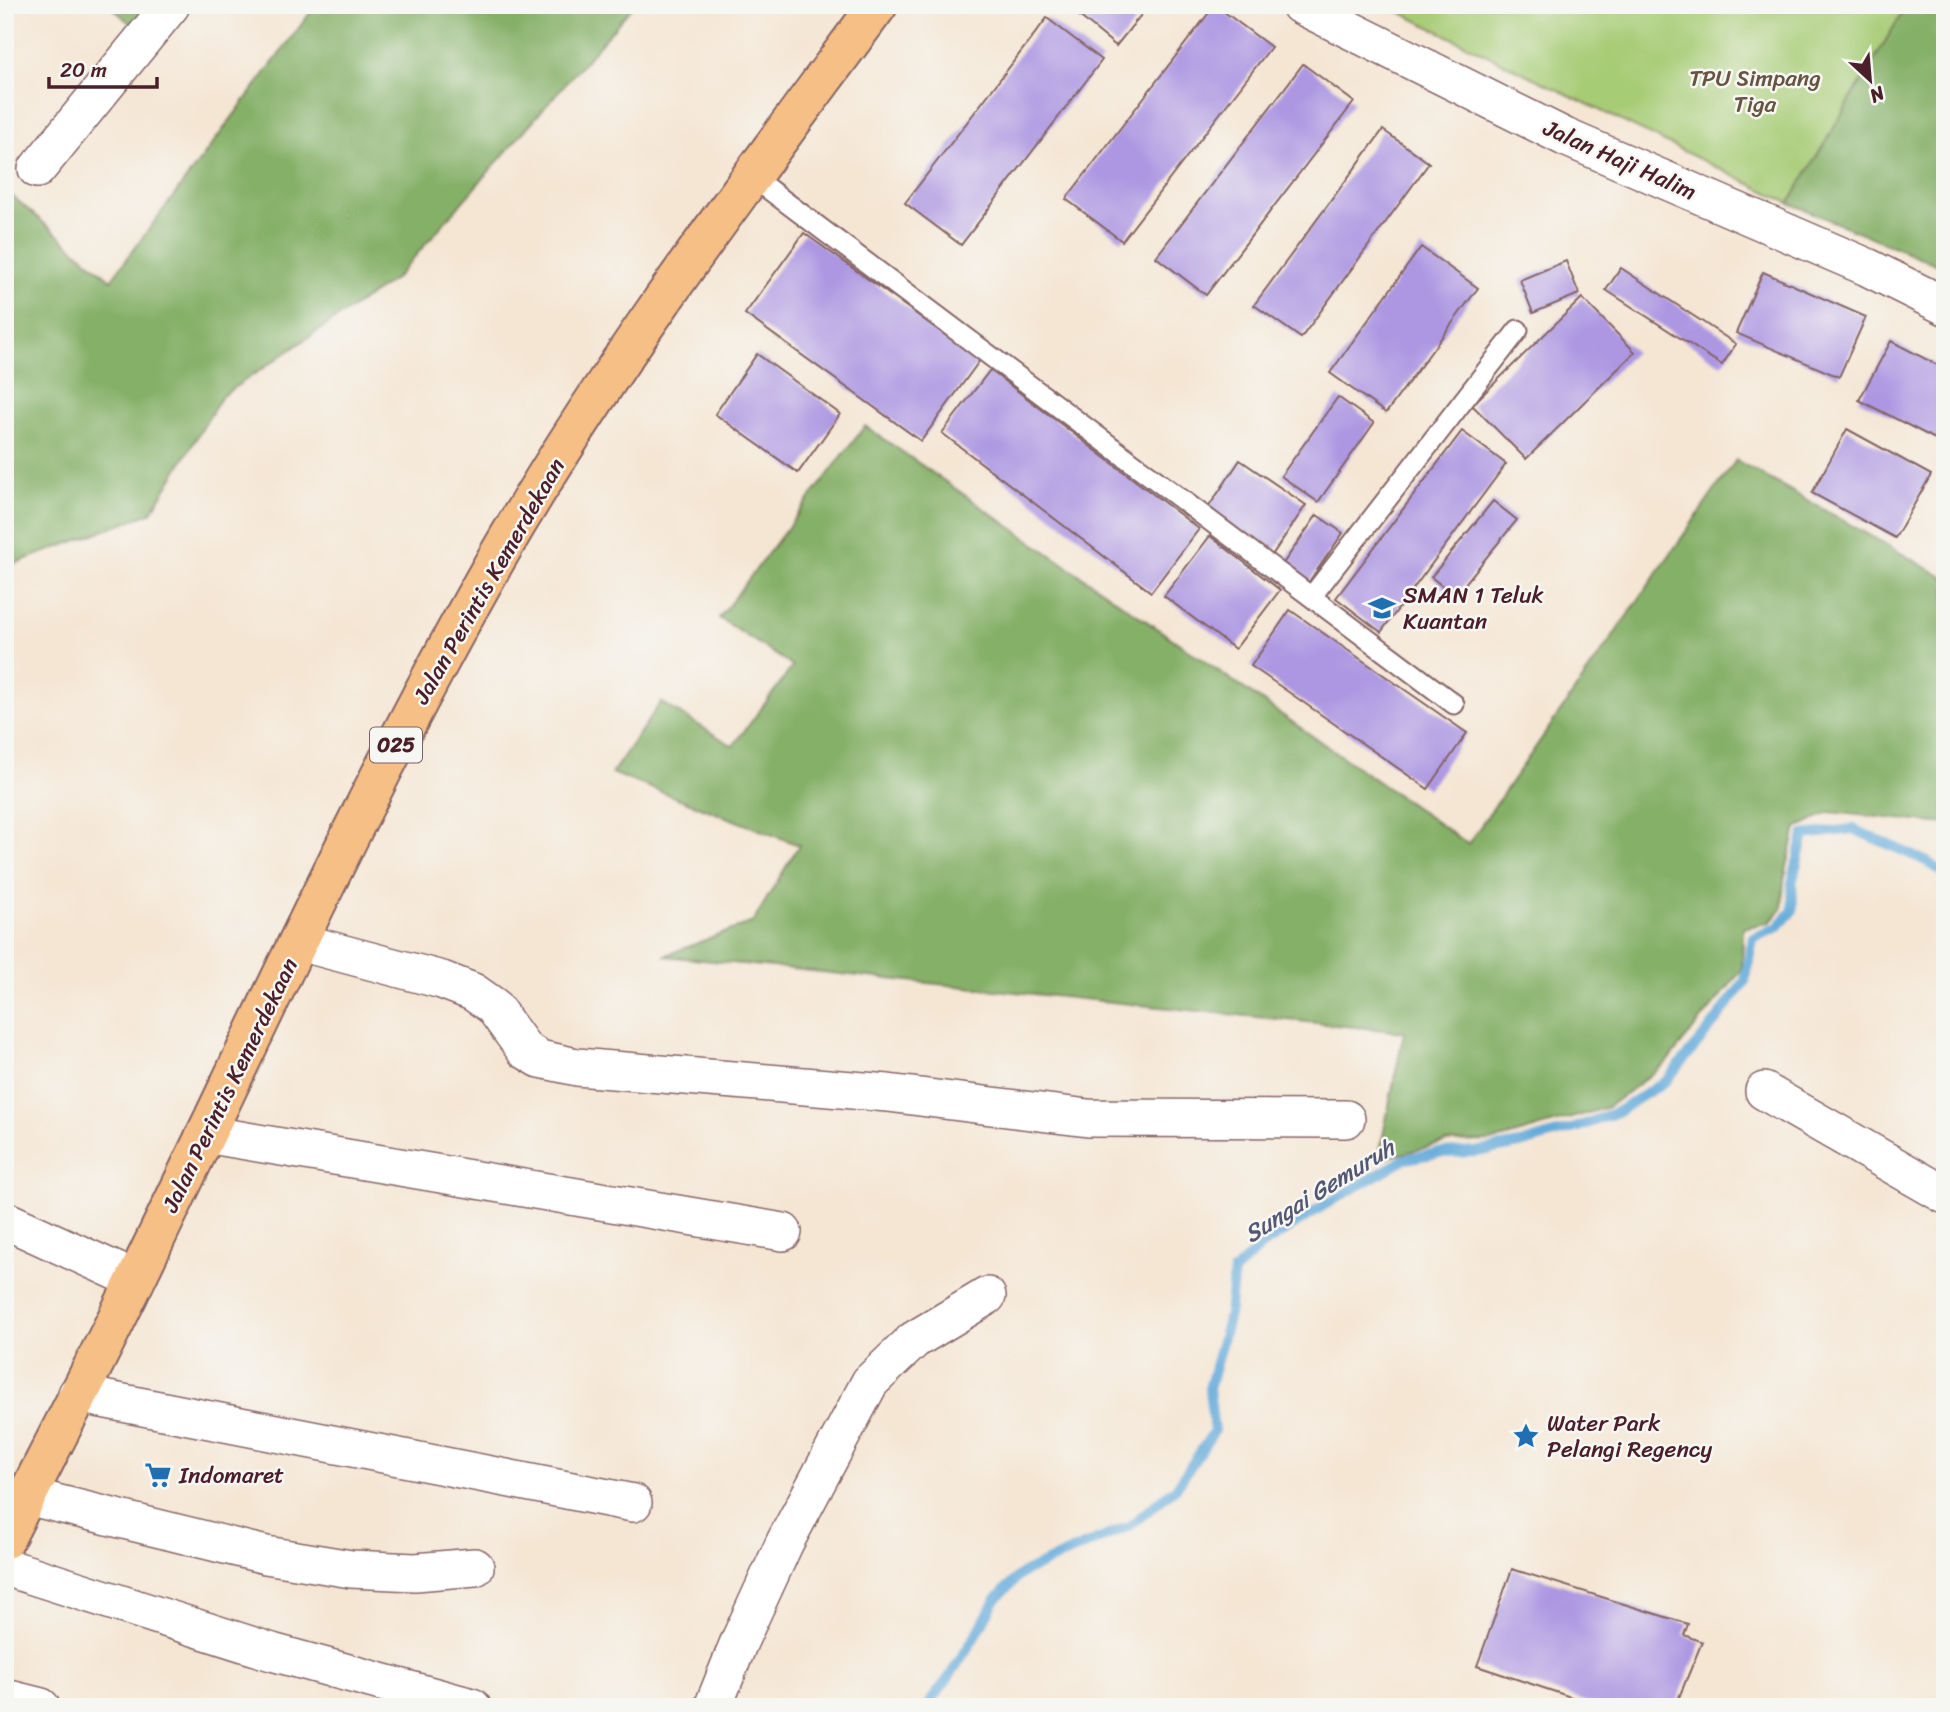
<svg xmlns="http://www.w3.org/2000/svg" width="1950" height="1712" font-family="Sriracha,sans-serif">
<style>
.green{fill:#a7cc76;stroke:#787650;stroke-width:2}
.forest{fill:#85b067;stroke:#686849;stroke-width:2}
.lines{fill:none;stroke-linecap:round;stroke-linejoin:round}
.stream{stroke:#64aada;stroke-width:10}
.building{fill:#ad97e2}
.service-casing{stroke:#866566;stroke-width:23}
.minor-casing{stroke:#866566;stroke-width:40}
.trunk-casing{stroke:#866566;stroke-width:42}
.service{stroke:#fff;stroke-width:19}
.minor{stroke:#fff;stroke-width:37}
.trunk{stroke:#f5bf86;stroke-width:38}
.labels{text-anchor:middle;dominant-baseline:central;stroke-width:5;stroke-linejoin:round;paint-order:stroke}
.shield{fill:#f6f6f2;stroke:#7e6067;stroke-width:2}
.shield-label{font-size:21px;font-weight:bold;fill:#4a1f2b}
.park-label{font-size:23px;fill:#665342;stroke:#f6f6f2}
.street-label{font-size:23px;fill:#4a1f2b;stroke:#f6f6f2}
.poi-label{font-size:23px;fill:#4a1f2b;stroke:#f6f6f2;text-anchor:start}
.water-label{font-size:24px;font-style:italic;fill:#545771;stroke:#f6f6f2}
</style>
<rect width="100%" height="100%" fill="#f6f6f2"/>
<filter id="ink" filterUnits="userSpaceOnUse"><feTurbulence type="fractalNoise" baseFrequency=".0143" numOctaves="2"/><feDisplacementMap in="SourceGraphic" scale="14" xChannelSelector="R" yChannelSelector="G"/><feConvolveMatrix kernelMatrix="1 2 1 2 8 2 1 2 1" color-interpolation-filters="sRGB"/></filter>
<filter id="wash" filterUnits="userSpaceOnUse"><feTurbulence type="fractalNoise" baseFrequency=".00686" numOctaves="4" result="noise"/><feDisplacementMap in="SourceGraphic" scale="28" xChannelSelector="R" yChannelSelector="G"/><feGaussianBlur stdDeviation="1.57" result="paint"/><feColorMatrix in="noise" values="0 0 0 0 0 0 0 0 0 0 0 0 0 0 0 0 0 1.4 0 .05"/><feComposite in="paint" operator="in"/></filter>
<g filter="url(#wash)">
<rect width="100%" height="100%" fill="#f5e6d4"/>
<path class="green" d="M1385 5H1907L1789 203Z"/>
<path class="forest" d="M109 5H153L138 30Z
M316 5H634L396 278 222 396 151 513 5 567V190L111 280Z
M1907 5H1945V268L1789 203Z
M865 426 1468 844 1736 460 1945 578V824L1830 812 1796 828 1784 879 1782 909 1770 922 1743 928 1742 970 1666 1063 1608 1107 1493 1141 1447 1142 1378 1160 1404 1032 664 956 753 922 799 845 612 773 661 702 733 746 793 666 719 618Z"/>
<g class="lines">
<path class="stream" d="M926 1707 947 1680 979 1630 995 1600 1022 1573 1129 1526 1176 1488 1214 1431 1209 1389 1229 1315 1234 1271 1263 1245 1323 1206 1405 1159 1438 1153 1476 1152 1520 1144 1578 1127 1617 1112 1666 1081 1709 1030 1745 981 1753 938 1778 927 1793 910 1792 883 1804 835 1853 829 1928 862 1945 874"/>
</g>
<g id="blocks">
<path class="building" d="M1066 5H1149L1116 46Z
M1215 5 1271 47 1122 241 1066 199Z
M1047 18 1102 60 961 245 905 203Z
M1303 64 1354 102 1206 295 1156 257Z
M1383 130 1429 163 1301 338 1254 305Z
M804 233 980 360 921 441 745 314Z
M1421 247 1478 288 1386 413 1330 373Z
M1566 261 1579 294 1533 313 1520 280Z
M1621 268 1736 344 1722 365 1606 290Z
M1763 272 1866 317 1839 377 1736 333Z
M1582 298 1635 352 1526 459 1472 405Z
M1891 341 1945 369V444L1859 400Z
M757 354 840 414 798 473 715 414Z
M990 370 1199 529 1151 592 942 433Z
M1338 397 1374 423 1318 502 1281 476Z
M1847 429 1931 475 1895 538 1812 493Z
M1462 431 1506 464 1381 632 1336 598Z
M1240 460 1306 505 1270 558 1204 514Z
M1493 501 1517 520 1455 596 1431 577Z
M1317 515 1343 533 1308 583 1282 565Z
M1210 536 1280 590 1235 649 1164 596Z
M1290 610 1467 733 1428 789 1251 666Z
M1512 1569 1688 1624 1684 1635 1702 1642 1675 1707H1601L1477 1666Z"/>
</g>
</g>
<g filter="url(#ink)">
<use href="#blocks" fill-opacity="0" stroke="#866566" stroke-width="2"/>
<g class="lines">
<g class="service-casing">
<path id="service" d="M751 176 1454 704
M1312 596 1518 330"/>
</g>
<g class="minor-casing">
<path id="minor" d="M1300 5 1565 137 1867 267 1945 306
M37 169 171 5
M299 942 442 980 473 992 493 1006 525 1050 540 1059 577 1067 888 1093 1088 1118 1346 1119
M1764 1091 1945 1195
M205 1134 783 1232
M5 1220 136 1280
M77 1394 633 1503
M27 1496 266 1555 351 1569 415 1572 475 1567
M5 1567 272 1652 472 1707
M5 1698 41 1707
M713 1707 739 1642 785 1542 870 1382 914 1340 987 1296"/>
</g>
<g class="trunk-casing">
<path id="trunk" d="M5 1539C49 1452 95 1365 137 1277 254 1037 363 793 495 561 607 366 744 186 878 5"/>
</g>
<use href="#service" class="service"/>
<use href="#minor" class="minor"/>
<use href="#trunk" class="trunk"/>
</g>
</g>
<defs>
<g id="school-bare" transform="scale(2.1)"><path d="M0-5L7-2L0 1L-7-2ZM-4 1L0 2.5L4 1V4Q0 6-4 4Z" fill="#1f6fb2" stroke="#f6f6f2" stroke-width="2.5" paint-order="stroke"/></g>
<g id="sight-bare" transform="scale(2.1)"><path d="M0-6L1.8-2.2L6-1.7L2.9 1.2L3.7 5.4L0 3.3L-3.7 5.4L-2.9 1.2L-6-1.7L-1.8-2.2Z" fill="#1f6fb2" stroke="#f6f6f2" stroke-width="2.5" paint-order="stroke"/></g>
<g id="supermarket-bare" transform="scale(2.1)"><path d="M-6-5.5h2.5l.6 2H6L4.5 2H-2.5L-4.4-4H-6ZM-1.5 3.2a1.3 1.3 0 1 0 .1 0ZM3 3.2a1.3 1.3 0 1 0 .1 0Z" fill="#1f6fb2" stroke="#f6f6f2" stroke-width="2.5" paint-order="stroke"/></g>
</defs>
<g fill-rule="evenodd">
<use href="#school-bare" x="1382" y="608"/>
<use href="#sight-bare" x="1526" y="1436"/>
<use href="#supermarket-bare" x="158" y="1475"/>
</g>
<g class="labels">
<rect class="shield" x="370" y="727.5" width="52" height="35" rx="5"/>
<g class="shield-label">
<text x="396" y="745">025</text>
</g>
<g class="park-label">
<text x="1755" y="78">TPU Simpang<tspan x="1755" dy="26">Tiga</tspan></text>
</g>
<g class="street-label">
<text transform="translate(1620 160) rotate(24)">Jalan Haji Halim</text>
<text transform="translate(489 581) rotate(-60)">Jalan Perintis Kemerdekaan</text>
<text transform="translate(230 1085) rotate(-64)">Jalan Perintis Kemerdekaan</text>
</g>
<g class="poi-label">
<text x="1403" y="595">SMAN 1 Teluk<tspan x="1403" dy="26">Kuantan</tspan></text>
<text x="1547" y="1423">Water Park<tspan x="1547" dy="26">Pelangi Regency</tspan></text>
<text x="179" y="1475">Indomaret</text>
</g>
<g class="water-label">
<text transform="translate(1319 1191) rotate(-32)">Sungai Gemuruh</text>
</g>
</g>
<rect width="1950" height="1712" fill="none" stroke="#f6f6f2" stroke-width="28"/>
<g transform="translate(1870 80) rotate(154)" stroke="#f6f6f2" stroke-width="5" paint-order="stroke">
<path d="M0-5L12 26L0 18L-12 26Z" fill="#4a1f2b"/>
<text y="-10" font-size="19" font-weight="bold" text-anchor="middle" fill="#4a1f2b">N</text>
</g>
<path d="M49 77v10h108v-10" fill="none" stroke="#4a1f2b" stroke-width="3.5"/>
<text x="60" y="77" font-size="21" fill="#4a1f2b" stroke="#f6f6f2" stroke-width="5" paint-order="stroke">20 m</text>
</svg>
